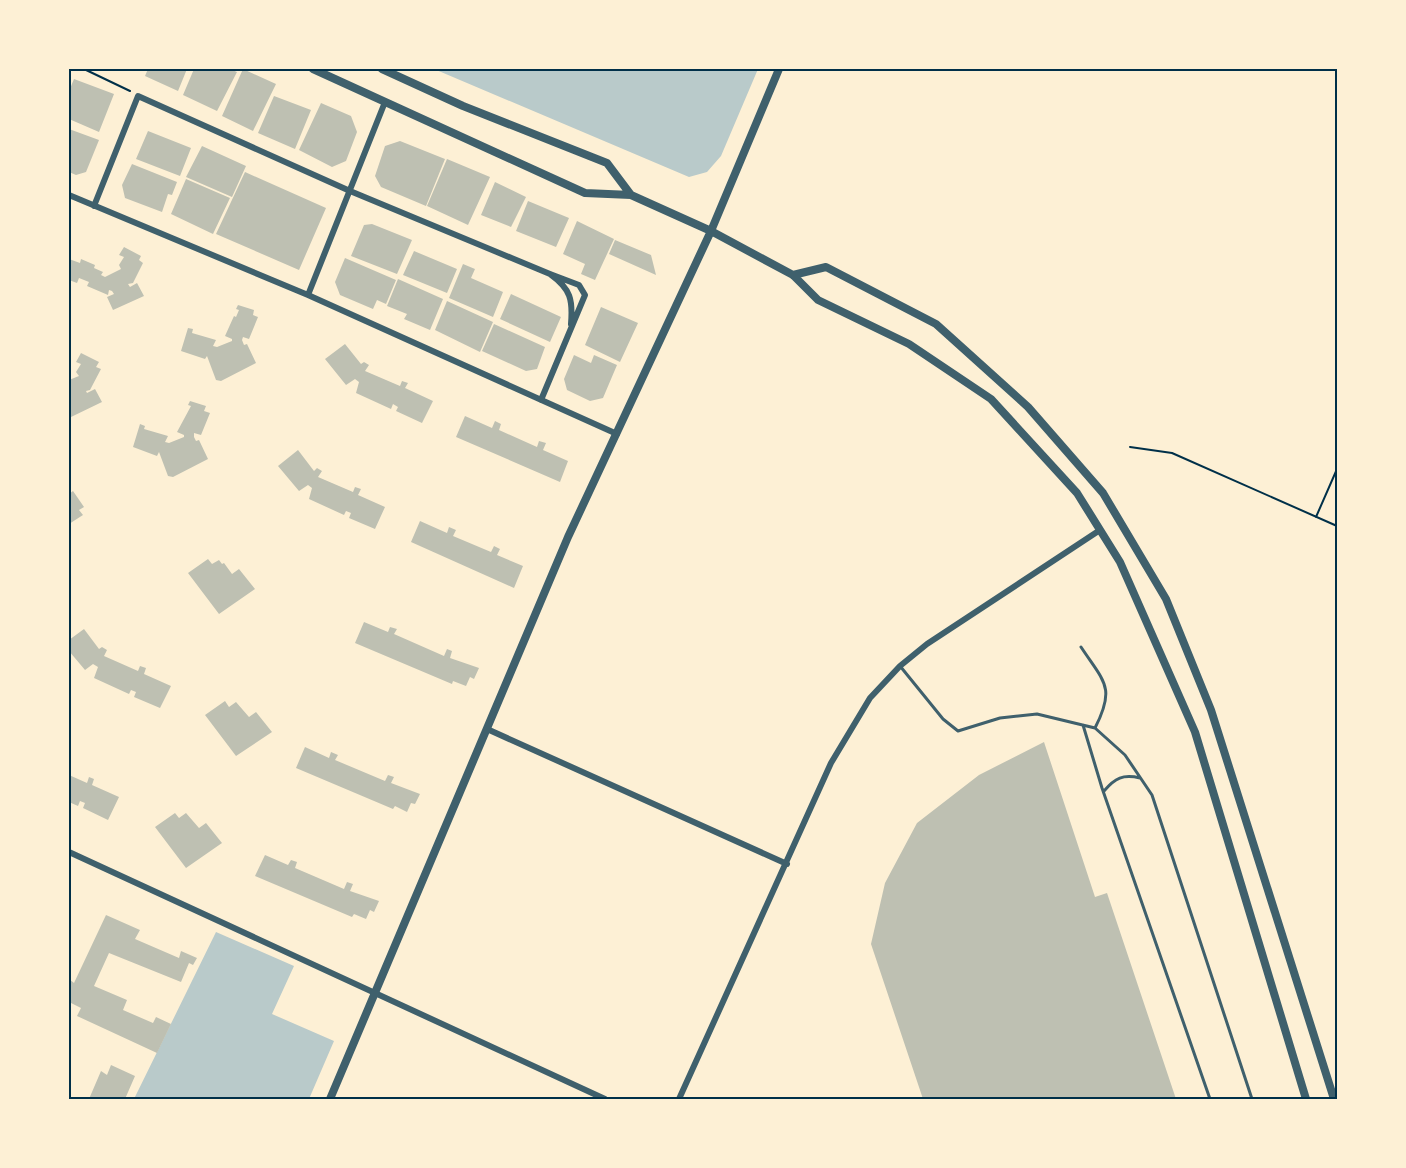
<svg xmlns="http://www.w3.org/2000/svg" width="1406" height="1168" font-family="Raleway,sans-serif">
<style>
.green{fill:#b9caca}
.building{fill:#bec0b2}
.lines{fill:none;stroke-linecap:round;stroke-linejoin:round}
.path{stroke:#003049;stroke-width:2}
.service{stroke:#3f606c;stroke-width:3}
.minor{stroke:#3f606c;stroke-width:6}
.tertiary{stroke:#3f606c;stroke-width:8}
.neatline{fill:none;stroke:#003049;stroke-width:2}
</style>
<rect width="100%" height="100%" fill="#fdf0d5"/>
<path class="green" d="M434 69H758L721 156 707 172 689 177Z
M216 932 294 966 272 1014 334 1041 309 1099H134Z"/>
<path class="building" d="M148 69H187L178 91 145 76Z
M194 69H230L237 72 217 111 183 95Z
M243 69 276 84 253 131 222 116Z
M74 79 114 94 99 132 69 119V91Z
M274 96 311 110 295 149 258 133Z
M321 103 351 116 357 132 346 161 332 167 299 150Z
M69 129 99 140 86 172 76 175 69 172Z
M148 131 191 148 180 176 136 159Z
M400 141 445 159 426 206 381 187 375 176 385 146Z
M202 146 246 166 232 197 186 177Z
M447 159 490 177 468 225 427 206Z
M132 164 177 182 172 195 168 194 162 212 125 198 122 185Z
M245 172 326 208 299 270 216 234Z
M186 179 230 198 213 234 171 214Z
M495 182 526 197 511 227 481 215Z
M528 201 569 218 556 247 516 231Z
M577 221 614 239 595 280 581 274 585 264 563 254Z
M372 224 412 240 397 274 351 256 364 225Z
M615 240 651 255 656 275 609 254Z
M124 247 141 256 139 260 143 263 133 283 128 284 130 287 137 283 144 296 113 310 107 297 114 294 112 291 109 290 108 295 87 286 89 282 79 278 77 283 69 280V259L80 263 81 259 95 265 94 268 103 272 101 275 105 277 121 269 119 265 124 257 119 255Z
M414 251 457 269 447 293 403 275Z
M345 258 396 280 386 304 377 300 373 309 340 295 335 282Z
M463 264 475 269 471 278 503 292 493 317 449 298Z
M398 279 443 299 430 330 404 319 407 314 387 306Z
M511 294 561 317 550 342 500 319Z
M447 301 493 322 480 352 435 330Z
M238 305 254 310 253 315 258 317 249 339 243 337 242 340 244 345 247 344 256 363 221 381 216 380 207 356 205 359 181 351 188 328 193 329 192 333 216 340 213 346 217 347 232 341V339L225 336 234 316 236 317 239 310 236 309Z
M601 307 638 323 620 362 585 345Z
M494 324 545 347 537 369 526 371 482 351Z
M345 344 361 364 364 362 369 365 365 371 400 386 402 381 408 383 405 388 433 401 422 423 396 411 398 407 393 404 391 409 356 393 359 382 355 379 346 385 325 359Z
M81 353 99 362 96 367 101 369 90 390 86 391 87 393 95 389 102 402 71 417 69 380 79 376 76 372 81 364 76 362Z
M574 355 591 363 594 355 617 365 603 398 590 401 567 390 564 379Z
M190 401 206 406 204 411 210 413 201 435 194 433V437L196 441 199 440 208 459 173 477 168 476 159 452 157 456 133 447 140 424 145 426 144 429 168 436 165 442 169 443 184 437V435L177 432 191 406 188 405Z
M465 416 492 428 495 421 501 424 499 430 537 447 539 441 546 443 543 450 568 461 560 482 456 437Z
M298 450 314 471 317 468 322 471 318 477 353 492 355 487 361 489 358 495 385 507 375 529 349 518 351 513 346 511 344 515 309 499 312 488 308 485 299 491 278 466Z
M73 491 84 507 79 510 83 515 69 524V494Z
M420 521 447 533 449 527 456 530 453 536 491 552 494 546 500 549 497 555 523 566 514 588 411 542Z
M208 559 212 564 219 560 222 564 224 563 232 574 239 569 255 589 219 614 188 573Z
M364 622 388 632 390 627 397 629 394 634 444 656 447 649 452 651 450 658 479 668 474 679 470 677 466 686 453 681 452 684 355 643Z
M84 629 99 649 102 647 107 650 104 656 138 671 140 666 146 668 144 674 171 686 160 708 134 697 136 692 131 690 129 694 94 678 98 667 93 664 85 670 69 651V640Z
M225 701 229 707 236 702 249 717 256 712 272 732 236 756 205 715Z
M1044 742 1095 897 1107 893 1176 1099H923L871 944 885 883 917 823 979 775Z
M305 747 329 758 331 752 338 755 335 760 385 781 388 775 394 777 391 783 420 794 415 804 411 803 407 812 395 806 393 809 296 768Z
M69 775 87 783 89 777 94 779 92 785 119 797 108 820 83 808 85 803 80 801 78 806 69 802Z
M175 813 179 818 186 813 199 828 206 823 222 843 186 868 155 827Z
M265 855 288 865 291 860 297 862 295 868 344 889 347 882 353 884 350 891 379 901 374 912 370 910 366 919 354 914 352 917 255 876Z
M106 915 140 930 135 939 179 958 181 951 197 958 193 965 189 963 181 982 109 953 94 986 127 1000 123 1010 153 1023 156 1017 171 1024 157 1053 77 1016 81 1008 69 1002 71 988 69 979 74 983Z
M111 1065 135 1076 125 1099H89L101 1071 107 1075Z"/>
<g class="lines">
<path class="path" d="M84 69 130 91
M1130 447 1172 453 1337 526
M1316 517 1337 469"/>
<path class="service" d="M1081 647C1104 682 1116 687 1095 728
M900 666 943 719 958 731 1000 718 1037 714 1095 728 1125 755 1152 795 1252 1099
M1083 725 1102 788 1210 1099
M1104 791C1115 778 1123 774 1140 778"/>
<path class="minor" d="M69 195 308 295 617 434
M94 206 138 96 350 191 550 274
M308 295 385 102
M541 400 585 295 579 285 550 274C571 289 573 300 571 324
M487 729 787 864
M69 852 605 1099
M679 1099 831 763 870 698 900 666 927 644 1100 530"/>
<path class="tertiary" d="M313 69 585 193 631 195 711 231 793 275 818 300 909 344 991 399 1077 493 1120 562 1195 732 1306 1099
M382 69 463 106 607 163 631 195
M793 275 826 267 936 324 1028 407 1103 493 1166 599 1211 710 1334 1099
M330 1099 568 537 711 231 779 69"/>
</g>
<rect width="1406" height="1168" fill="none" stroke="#fdf0d5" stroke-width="141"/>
<rect x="70" y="70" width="1266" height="1028" class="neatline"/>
</svg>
